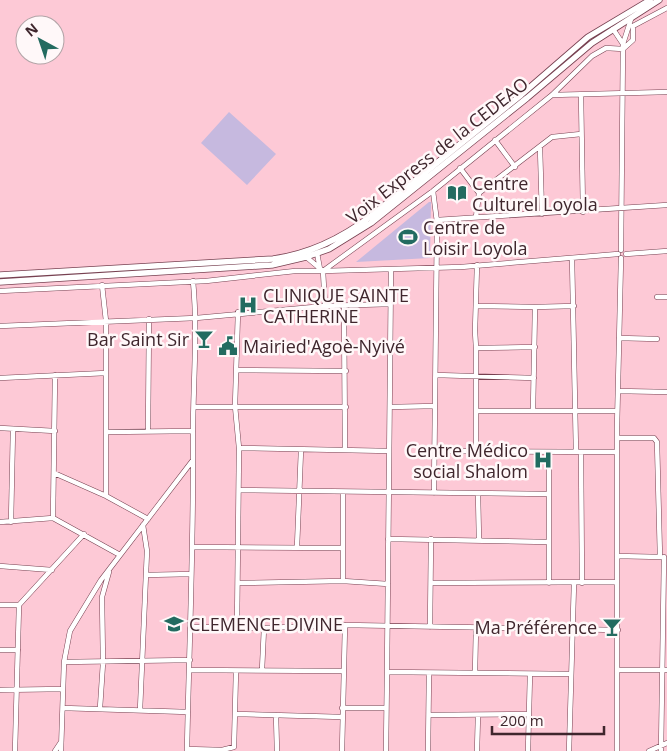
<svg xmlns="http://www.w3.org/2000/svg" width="667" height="751" font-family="'Open Sans',sans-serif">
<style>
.green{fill:#c6b9df}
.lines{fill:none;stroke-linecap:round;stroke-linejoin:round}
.minor-casing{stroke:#774151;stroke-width:5.5}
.major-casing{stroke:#774151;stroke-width:7}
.minor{stroke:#fff;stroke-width:4.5}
.major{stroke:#fff;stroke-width:5.5}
.labels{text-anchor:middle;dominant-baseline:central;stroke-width:5;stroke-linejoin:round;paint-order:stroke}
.street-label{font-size:18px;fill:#3f262d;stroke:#fff8f9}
.poi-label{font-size:18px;fill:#3f262d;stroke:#fff8f9;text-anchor:start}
</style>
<rect width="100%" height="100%" fill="#fdc9d6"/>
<path class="green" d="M229 112 276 154 247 185 201 143Z
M429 202H431L430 258 356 262Z"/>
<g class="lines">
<g class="minor-casing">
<path id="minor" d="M613 29 623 44
M552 95 667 92
M581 95 583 212
M495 140 515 167
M540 148 542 214
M460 168 479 193 476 217
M433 191 437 222 434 493
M479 193 552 137 581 134
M437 220 667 205
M621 250 623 44 631 19
M317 253 320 269
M626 254 667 251
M305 256 323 271 461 267 618 254
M572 258 576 452
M391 270 387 672 571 674
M323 271 325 306
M102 285 106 321V496L148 519
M0 291 206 281 295 271H323L433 191 552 95 592 56 606 48 623 49 633 40V26L667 8
M657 297H667
M344 305 345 450
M476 306 535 307
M0 326 196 318 325 306 390 304
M619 338 657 339
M476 348 475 331 477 265
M237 370 346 371
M436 375 534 378
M0 378 106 373
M618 391 667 392
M194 407H346
M390 407 435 406
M533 410 535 307 574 306
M476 411H617
M0 428 55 431
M148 431 149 319
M106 432 193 431
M617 438H654L657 442 660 557
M239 448 389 451
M434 451 617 452
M476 451V348L535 347
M581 452 582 583
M54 473 106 496
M239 490 548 494
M478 494 479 540
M53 518 55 375
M0 522 53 518 120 555
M11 522 13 429
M388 539 548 542
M194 547 343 548
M297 547 301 450
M617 556 661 557
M0 566 52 570
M146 575 191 574
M343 581V492
M238 583 343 581 388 584
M431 583 617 582
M549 583V452
M0 605H19
M192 627 264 628 345 625 618 630
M430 627 431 539
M237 628 239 448 235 406 238 312
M0 650H18
M64 662 190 660
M190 670 343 671
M262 670 264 628
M618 670H667
M475 673 476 627
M0 690 63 689
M63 708 188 712
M100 708 103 663 102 597 109 572
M342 708H385
M140 710 147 551 143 525
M236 714 342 717
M276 715 277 751
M429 715 529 714
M187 749 222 750 234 747 236 671
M15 751 19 605 84 534
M55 751 61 742
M61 751 64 662 70 631 101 580 193 460
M187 751C189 645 194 539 193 433 193 382 198 332 193 281
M342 751 345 625
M386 751 387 672
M428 751 429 673
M477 751 478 715
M528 751 530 674
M569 751 574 583
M617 751V428L621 258
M649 751 667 743
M661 751 664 557"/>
</g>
<g class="major-casing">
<path id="major" d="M0 275 273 259C309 254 342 238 371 216L521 95 588 37 650 0
M0 282 272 265 306 257 329 249 371 223 527 98 592 43 659 0"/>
</g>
<use href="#minor" class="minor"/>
<use href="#major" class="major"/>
</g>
<defs>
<g id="library-bare" transform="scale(1.5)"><path d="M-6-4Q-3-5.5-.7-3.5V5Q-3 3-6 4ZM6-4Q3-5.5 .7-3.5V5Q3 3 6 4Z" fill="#236b60" stroke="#fff8f9" stroke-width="2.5" paint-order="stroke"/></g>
<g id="stadium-bare" transform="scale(1.5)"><path d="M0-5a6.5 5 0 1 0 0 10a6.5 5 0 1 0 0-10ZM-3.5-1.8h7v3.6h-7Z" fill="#236b60" stroke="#fff8f9" stroke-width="2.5" paint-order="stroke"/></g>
<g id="hospital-bare" transform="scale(1.5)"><path d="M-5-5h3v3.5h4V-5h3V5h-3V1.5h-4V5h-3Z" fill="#236b60" stroke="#fff8f9" stroke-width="2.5" paint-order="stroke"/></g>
<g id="bar-bare" transform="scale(1.5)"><path d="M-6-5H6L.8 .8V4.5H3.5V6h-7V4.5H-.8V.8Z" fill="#236b60" stroke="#fff8f9" stroke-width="2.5" paint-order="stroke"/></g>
<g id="civic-bare" transform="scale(1.5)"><path d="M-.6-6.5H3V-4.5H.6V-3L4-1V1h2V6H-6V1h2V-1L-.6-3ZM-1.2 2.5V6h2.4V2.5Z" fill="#236b60" stroke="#fff8f9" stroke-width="2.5" paint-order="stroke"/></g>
<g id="school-bare" transform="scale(1.5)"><path d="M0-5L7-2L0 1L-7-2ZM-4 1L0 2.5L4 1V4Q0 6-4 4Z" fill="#236b60" stroke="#fff8f9" stroke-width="2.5" paint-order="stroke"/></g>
</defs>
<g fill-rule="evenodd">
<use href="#library-bare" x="457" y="193"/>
<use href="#stadium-bare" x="408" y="237"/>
<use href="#hospital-bare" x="248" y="305"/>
<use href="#bar-bare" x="204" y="339"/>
<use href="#civic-bare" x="228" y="346"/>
<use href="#hospital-bare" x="543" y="460"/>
<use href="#school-bare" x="174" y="624"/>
<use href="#bar-bare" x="612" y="627"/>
</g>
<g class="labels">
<g class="street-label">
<text transform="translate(437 150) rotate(-38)">Voix Express de la CEDEAO</text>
</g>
<g class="poi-label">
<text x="472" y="183">Centre<tspan x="472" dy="21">Culturel Loyola</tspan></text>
<text x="423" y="227">Centre de<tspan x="423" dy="21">Loisir Loyola</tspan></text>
<text x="263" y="295">CLINIQUE SAINTE<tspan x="263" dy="21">CATHERINE</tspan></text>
<text x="189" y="339" text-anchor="end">Bar Saint Sir</text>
<text x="243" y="346">Mairied'Agoè-Nyivé</text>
<text x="528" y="450" text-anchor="end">Centre Médico<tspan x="528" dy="21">social Shalom</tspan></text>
<text x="189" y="624">CLEMENCE DIVINE</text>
<text x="597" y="627" text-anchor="end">Ma Préférence</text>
</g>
</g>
<g transform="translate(40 40) rotate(320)"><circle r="24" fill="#fff8f9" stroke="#b2a4a7"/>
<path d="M0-4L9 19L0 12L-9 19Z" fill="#236b60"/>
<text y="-8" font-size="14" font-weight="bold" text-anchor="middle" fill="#3f262d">N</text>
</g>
<path d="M492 726v8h112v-8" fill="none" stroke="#3f262d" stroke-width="2.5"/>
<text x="500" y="726" font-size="15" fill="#3f262d" stroke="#fff8f9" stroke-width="4" paint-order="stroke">200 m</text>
</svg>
